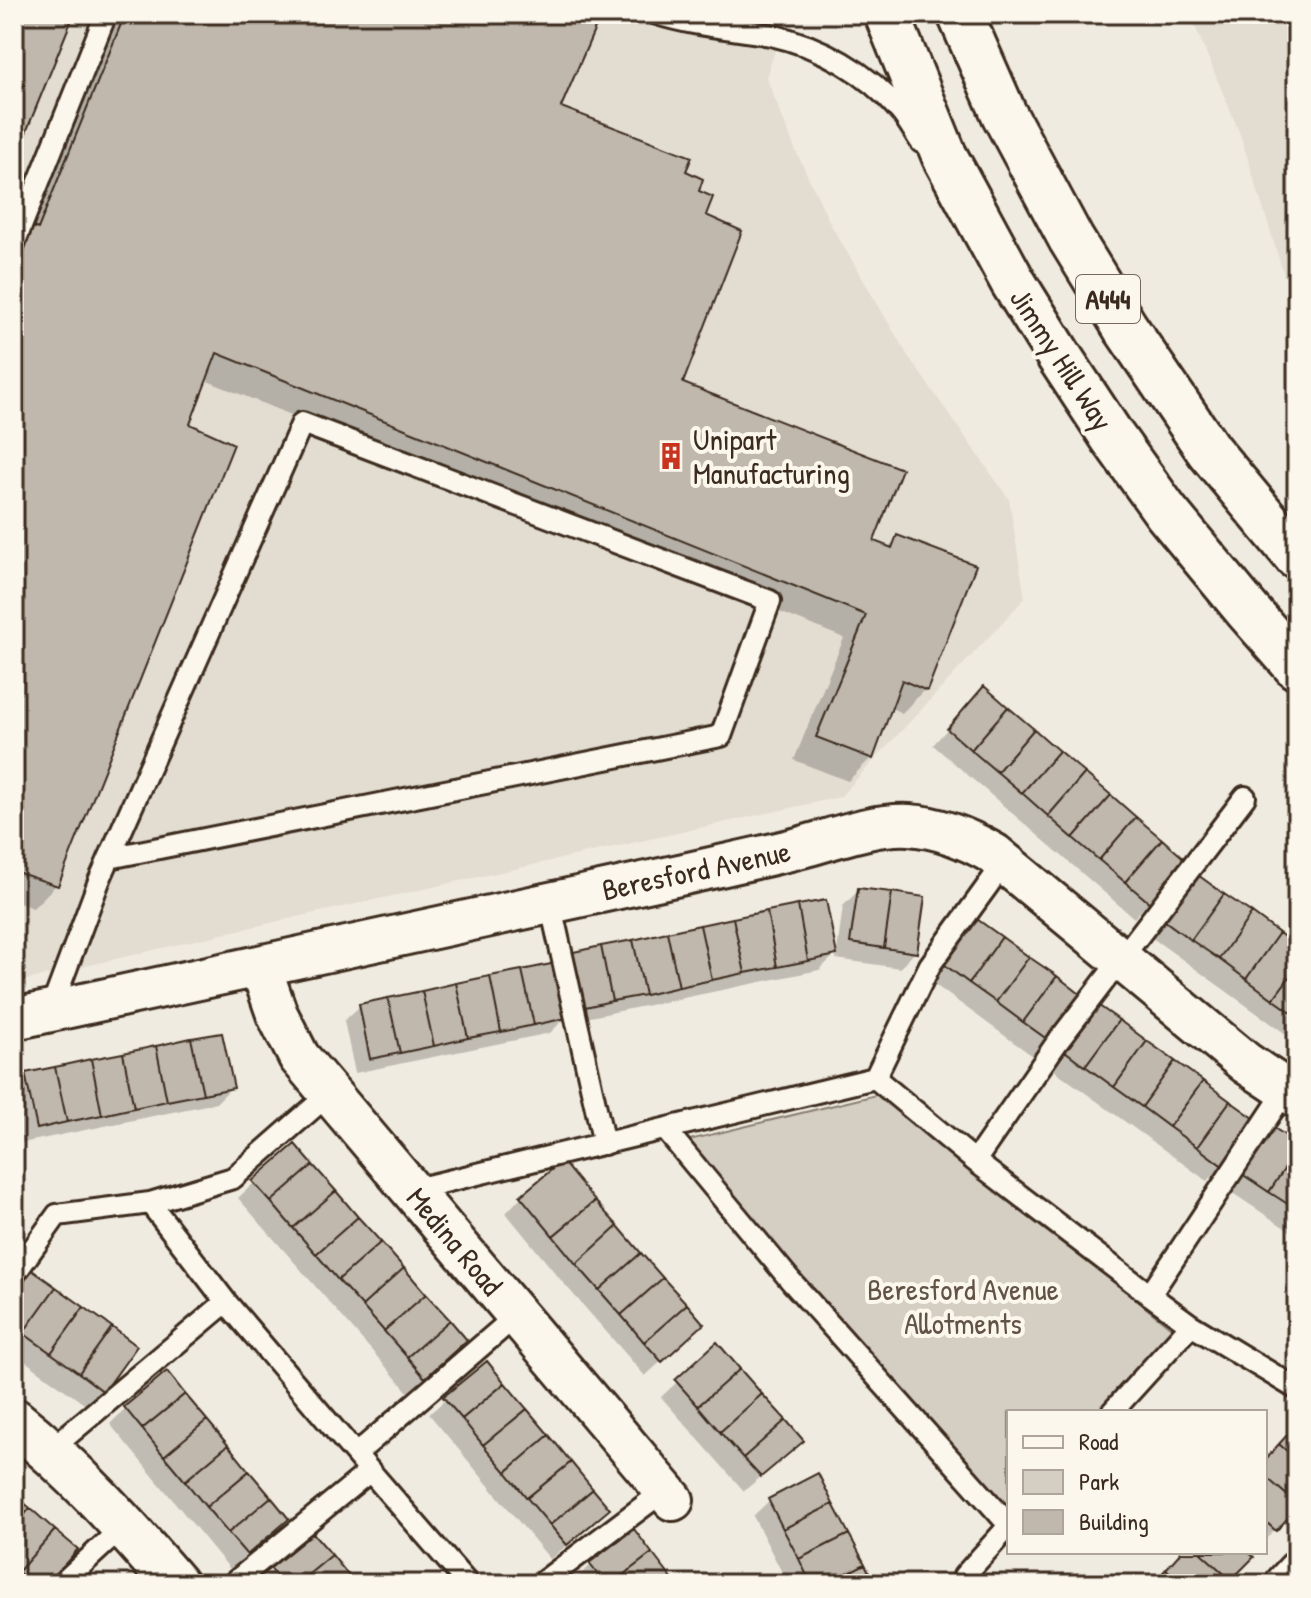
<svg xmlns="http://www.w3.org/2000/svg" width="1311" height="1598" font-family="'Patrick Hand',sans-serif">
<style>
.built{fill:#e2dcd1}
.green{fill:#d5cec3;stroke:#887c70;stroke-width:2}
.shadow{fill:#0003}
.building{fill:#c0b8ad;stroke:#3b2a1e;stroke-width:2}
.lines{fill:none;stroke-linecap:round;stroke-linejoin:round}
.lane-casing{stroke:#3b2a1e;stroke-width:26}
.street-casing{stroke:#3b2a1e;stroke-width:46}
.secondary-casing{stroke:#3b2a1e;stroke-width:50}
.highway-casing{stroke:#3b2a1e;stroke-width:50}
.lane{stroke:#fbf7ec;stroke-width:20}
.street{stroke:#fbf7ec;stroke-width:40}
.secondary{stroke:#fbf7ec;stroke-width:44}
.highway{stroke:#fbf7ec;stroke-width:44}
.labels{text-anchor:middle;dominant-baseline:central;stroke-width:8;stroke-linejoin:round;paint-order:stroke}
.shield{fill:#fbf7ec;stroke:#75685c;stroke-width:2}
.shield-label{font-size:28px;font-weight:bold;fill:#3b2a1e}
.street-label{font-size:30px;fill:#3b2a1e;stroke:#fbf7ec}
.poi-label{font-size:30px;fill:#3b2a1e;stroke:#fbf7ec;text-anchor:start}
.park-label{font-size:30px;fill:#625347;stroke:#fbf7ec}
</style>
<rect width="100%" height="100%" fill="#f0ebe0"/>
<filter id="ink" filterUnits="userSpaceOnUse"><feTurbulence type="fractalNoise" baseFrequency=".0125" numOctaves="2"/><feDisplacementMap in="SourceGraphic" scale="16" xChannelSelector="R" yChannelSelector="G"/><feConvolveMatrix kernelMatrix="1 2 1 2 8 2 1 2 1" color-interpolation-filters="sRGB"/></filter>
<g filter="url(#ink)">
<path class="built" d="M14 14H787L766 77 795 149 831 225 908 356 1009 499 1025 598 840 797 243 929 14 983Z
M1190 14H1297V304L1292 301 1240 134Z"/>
<path class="green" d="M880 1094 1175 1331 1106 1412H1009V1525L998 1531 685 1141Z"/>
<path class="shadow" d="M113 14H558L559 108 684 172 696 192 703 216 680 384 872 542 887 548 898 538 925 689 902 713 889 707 871 758 848 781 794 760 844 638 205 380 188 425 56 885 33 908 14 901V222Z
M984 689 1185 862 1134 918 933 745Z
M1199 877 1297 949V1042L1151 937 1183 893Z
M859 890 915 952 900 968 836 959 843 906Z
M959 935 1049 1041 1034 1057 927 979Z
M835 955 819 970 566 1022 565 1018 550 1033 355 1073 344 1021 360 1006Z
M1079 1021 1223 1166 1207 1181 1047 1065Z
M26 1075 232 1087 216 1103 22 1143 19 1133 14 1139V1087Z
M1274 1130 1297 1146V1236L1228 1190 1258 1146Z
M254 1183 449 1356 408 1392 238 1198Z
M521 1197 686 1339 645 1376 560 1279 506 1213Z
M29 1271 103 1390 87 1406 14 1353V1286Z
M717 1345 785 1456 744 1491 661 1397Z
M487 1364 607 1509 592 1525 550 1559 429 1414Z
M167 1374 287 1519 230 1569 110 1424 125 1409Z
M1297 1426V1504L1265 1540V1461Z
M817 1476 873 1584H788L753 1516 769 1501Z
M14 1497 46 1584H14Z
M634 1532 673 1584H578L575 1580 591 1565Z
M313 1536 353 1584H257L272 1570Z"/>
<path class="building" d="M14 14H74L14 162Z
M125 14H564L596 26 561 107 692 157 686 171 703 179 699 191 713 197 706 215 742 231 683 383 902 469 874 541 892 548 897 535 976 565 927 691 902 680 873 759 816 737 866 615 217 353 190 424 234 444 58 886 17 872 14 880V286L18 274 14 272V220L38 229Z
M984 686 1008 707 971 750 947 729Z
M1008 707 1034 729 997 772 971 750Z
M1034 729 1059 751 1022 793 997 772Z
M1059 751 1085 773 1048 816 1022 793Z
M1085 773 1111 795 1073 838 1048 816Z
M1111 795 1136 817 1099 860 1073 838Z
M1136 817 1162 839 1125 882 1099 860Z
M1162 839 1188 862 1151 904 1125 882Z
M1198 875 1224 894 1191 940 1165 921Z
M858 888 892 892 884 948 850 943Z
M892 892 925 897 917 953 884 948Z
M1224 894 1252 913 1219 959 1191 940Z
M826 900 837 955 808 961 798 905Z
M798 905 808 961 777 967 767 911Z
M767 911 777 967 745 973 733 918Z
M1252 913 1279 933 1246 979 1219 959Z
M974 917 1002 937 969 983 941 962Z
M733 918 745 973 712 980 700 925Z
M700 925 712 980 679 987 667 932Z
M667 932 679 987 645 995 633 940Z
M1279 933 1297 946V967L1273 999 1246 979Z
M1002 937 1029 957 996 1002 969 983Z
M633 940 645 995 612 1001 601 946Z
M601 946 612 1001 581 1008 569 953Z
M1029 957 1057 976 1023 1022 996 1002Z
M556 963 567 1018 534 1025 522 970Z
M1297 967V1016L1273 999Z
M522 970 534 1025 501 1032 490 976Z
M490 976 501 1032 468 1038 456 983Z
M1057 976 1084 997 1051 1042 1023 1022Z
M456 983 468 1038 434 1046 422 991Z
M422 991 434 1046 400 1053 388 998Z
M388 998 400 1053 370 1059 359 1004Z
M1095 1003 1119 1020 1085 1066 1061 1048Z
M1119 1020 1147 1041 1114 1087 1085 1066Z
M222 1033 234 1088 203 1094 191 1038Z
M191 1038 203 1094 167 1101 156 1046Z
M1147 1041 1175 1061 1142 1107 1114 1087Z
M156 1046 167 1101 134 1108 123 1053Z
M123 1053 134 1108 102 1115 91 1059Z
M91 1059 102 1115 67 1122 55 1067Z
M1175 1061 1203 1081 1169 1127 1142 1107Z
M55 1067 67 1122 37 1129 25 1073Z
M1203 1081 1230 1101 1197 1147 1169 1127Z
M1230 1101 1258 1121 1224 1167 1197 1147Z
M1274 1128 1297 1143V1150L1269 1192 1242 1174Z
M295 1144 313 1165 271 1202 252 1181Z
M1297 1150V1210L1269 1192Z
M562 1161 595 1201 553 1236 520 1196Z
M313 1165 336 1191 293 1228 271 1202Z
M336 1191 358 1217 316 1254 293 1228Z
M595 1201 618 1226 576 1264 553 1236Z
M358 1217 381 1242 338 1280 316 1254Z
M618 1226 641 1253 599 1290 576 1264Z
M381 1242 404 1268 362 1306 338 1280Z
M641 1253 663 1278 621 1315 599 1290Z
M29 1268 56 1287 23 1333 14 1327V1289Z
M404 1268 426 1294 384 1331 362 1306Z
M663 1278 687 1304 644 1342 621 1315Z
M56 1287 84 1307 51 1353 23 1333Z
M426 1294 450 1320 407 1357 384 1331Z
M687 1304 704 1324 662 1362 644 1342Z
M84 1307 112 1327 79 1373 51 1353Z
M450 1320 467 1340 425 1378 407 1357Z
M112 1327 137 1346 104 1392 79 1373Z
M717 1342 740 1369 698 1406 675 1380Z
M487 1361 505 1383 462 1419 443 1397Z
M740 1369 762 1394 720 1432 698 1406Z
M167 1371 185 1394 142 1429 124 1407Z
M505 1383 527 1409 483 1445 462 1419Z
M185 1394 207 1420 164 1456 142 1429Z
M762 1394 786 1420 743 1458 720 1432Z
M527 1409 549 1435 506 1472 483 1445Z
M207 1420 228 1445 185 1481 164 1456Z
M786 1420 804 1441 761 1477 743 1458Z
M1297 1424V1460L1279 1444Z
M549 1435 571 1462 527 1498 506 1472Z
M1279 1444 1297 1460V1504L1265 1476V1460Z
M228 1445 249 1471 206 1507 185 1481Z
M571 1462 593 1489 550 1525 527 1498Z
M249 1471 271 1497 228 1533 206 1507Z
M818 1473 833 1504 783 1529 768 1499Z
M1265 1476 1297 1504V1508L1276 1531 1265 1521Z
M593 1489 610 1509 567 1545 550 1525Z
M14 1494 30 1508 14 1527Z
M271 1497 289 1519 247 1555 228 1533Z
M833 1504 849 1534 799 1559 783 1529Z
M30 1508 55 1530 18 1572 14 1569V1527Z
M634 1529 652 1553 611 1584H605L589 1563Z
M55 1530 78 1549 48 1584H32L18 1572Z
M313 1533 332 1555 297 1584H283L270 1568Z
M849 1534 865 1564 826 1584H811L799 1559Z
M1181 1552H1200L1231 1580 1228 1584H1183L1166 1569Z
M1200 1552H1248L1254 1557 1231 1580Z
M652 1553 672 1579 665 1584H611Z
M332 1555 354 1582 351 1584H297Z
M865 1564 875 1584H826Z
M1166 1569 1183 1584H1153Z"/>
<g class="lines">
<g class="lane-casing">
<path id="lane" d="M657 14C694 26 733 28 771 35 821 46 867 72 900 111 908 120 914 132 921 142
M14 244 106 14
M550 902 604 1144
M50 1012 99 881 302 423 770 601 721 736 109 858
M665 1129 791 1281 1009 1525
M975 1161 875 1078 930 965 1004 863
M411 1190 875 1078
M150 1203 233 1178 330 1093
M14 1275 57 1215 150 1203 226 1302
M1150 1295 975 1161 1056 1044 1245 797
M1191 1325 1150 1295 1286 1090
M1112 1412 1191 1325 1297 1389
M50 1450 226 1302 370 1471
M356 1454 517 1315
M964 1576 1009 1526
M61 1584 124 1526
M232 1584 370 1471 468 1584
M540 1584 665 1490"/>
</g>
<g class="street-casing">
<path id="street" d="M261 968 277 1014 299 1057 673 1500
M14 1019C238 972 461 923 684 874 723 865 763 857 802 847 836 838 874 823 909 825 940 827 968 839 994 854L1246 1063 1297 1097
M1286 1584 1297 1572"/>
</g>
<g class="secondary-casing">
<path id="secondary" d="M14 1421C74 1469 125 1526 175 1584"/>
</g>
<g class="highway-casing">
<path id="highway" d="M887 14 944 155 1013 282 1059 356 1113 438 1166 512 1247 610 1297 667
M960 14 1004 114 1071 239 1125 327 1209 451 1297 557"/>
</g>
<use href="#lane" class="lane"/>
<use href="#street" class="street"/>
<use href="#secondary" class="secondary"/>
<use href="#highway" class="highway"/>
</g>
</g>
<defs>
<g id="building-bare" transform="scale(2.16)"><path d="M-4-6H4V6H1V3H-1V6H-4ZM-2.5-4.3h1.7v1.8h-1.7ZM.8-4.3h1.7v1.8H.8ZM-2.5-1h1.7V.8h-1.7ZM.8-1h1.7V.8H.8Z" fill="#c8321e" stroke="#fbf7ec" stroke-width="2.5" paint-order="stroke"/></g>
</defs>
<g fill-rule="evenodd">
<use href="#building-bare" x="671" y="456"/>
</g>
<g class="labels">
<rect class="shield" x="1076" y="275" width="64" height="48" rx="6"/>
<g class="shield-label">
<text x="1108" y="299">A444</text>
</g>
<g class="street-label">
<text transform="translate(1062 359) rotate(57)">Jimmy Hill Way</text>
<text transform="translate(696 870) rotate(-12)">Beresford Avenue</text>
<text transform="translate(455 1241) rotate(50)">Medina Road</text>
</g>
<g class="poi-label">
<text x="693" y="439">Unipart<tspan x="693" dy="34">Manufacturing</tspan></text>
</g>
<g class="park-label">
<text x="963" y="1289">Beresford Avenue<tspan x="963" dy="34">Allotments</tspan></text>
</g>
</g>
<rect width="1311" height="1598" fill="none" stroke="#fbf7ec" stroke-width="48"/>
<rect x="24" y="24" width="1263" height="1550" fill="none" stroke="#3b2a1e" stroke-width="3" filter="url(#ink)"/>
<rect x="1007" y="1410" width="260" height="144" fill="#fbf7ec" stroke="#aea59a" stroke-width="2"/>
<rect x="1023" y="1436" width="40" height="12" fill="#fbf7ec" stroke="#aea59a" stroke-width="2"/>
<text x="1079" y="1450" font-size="24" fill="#3b2a1e">Road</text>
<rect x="1023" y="1470" width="40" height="24" fill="#d5cec3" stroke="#aea59a" stroke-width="2"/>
<text x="1079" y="1490" font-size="24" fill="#3b2a1e">Park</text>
<rect x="1023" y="1510" width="40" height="24" fill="#c0b8ad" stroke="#aea59a" stroke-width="2"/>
<text x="1079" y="1530" font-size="24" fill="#3b2a1e">Building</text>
</svg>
